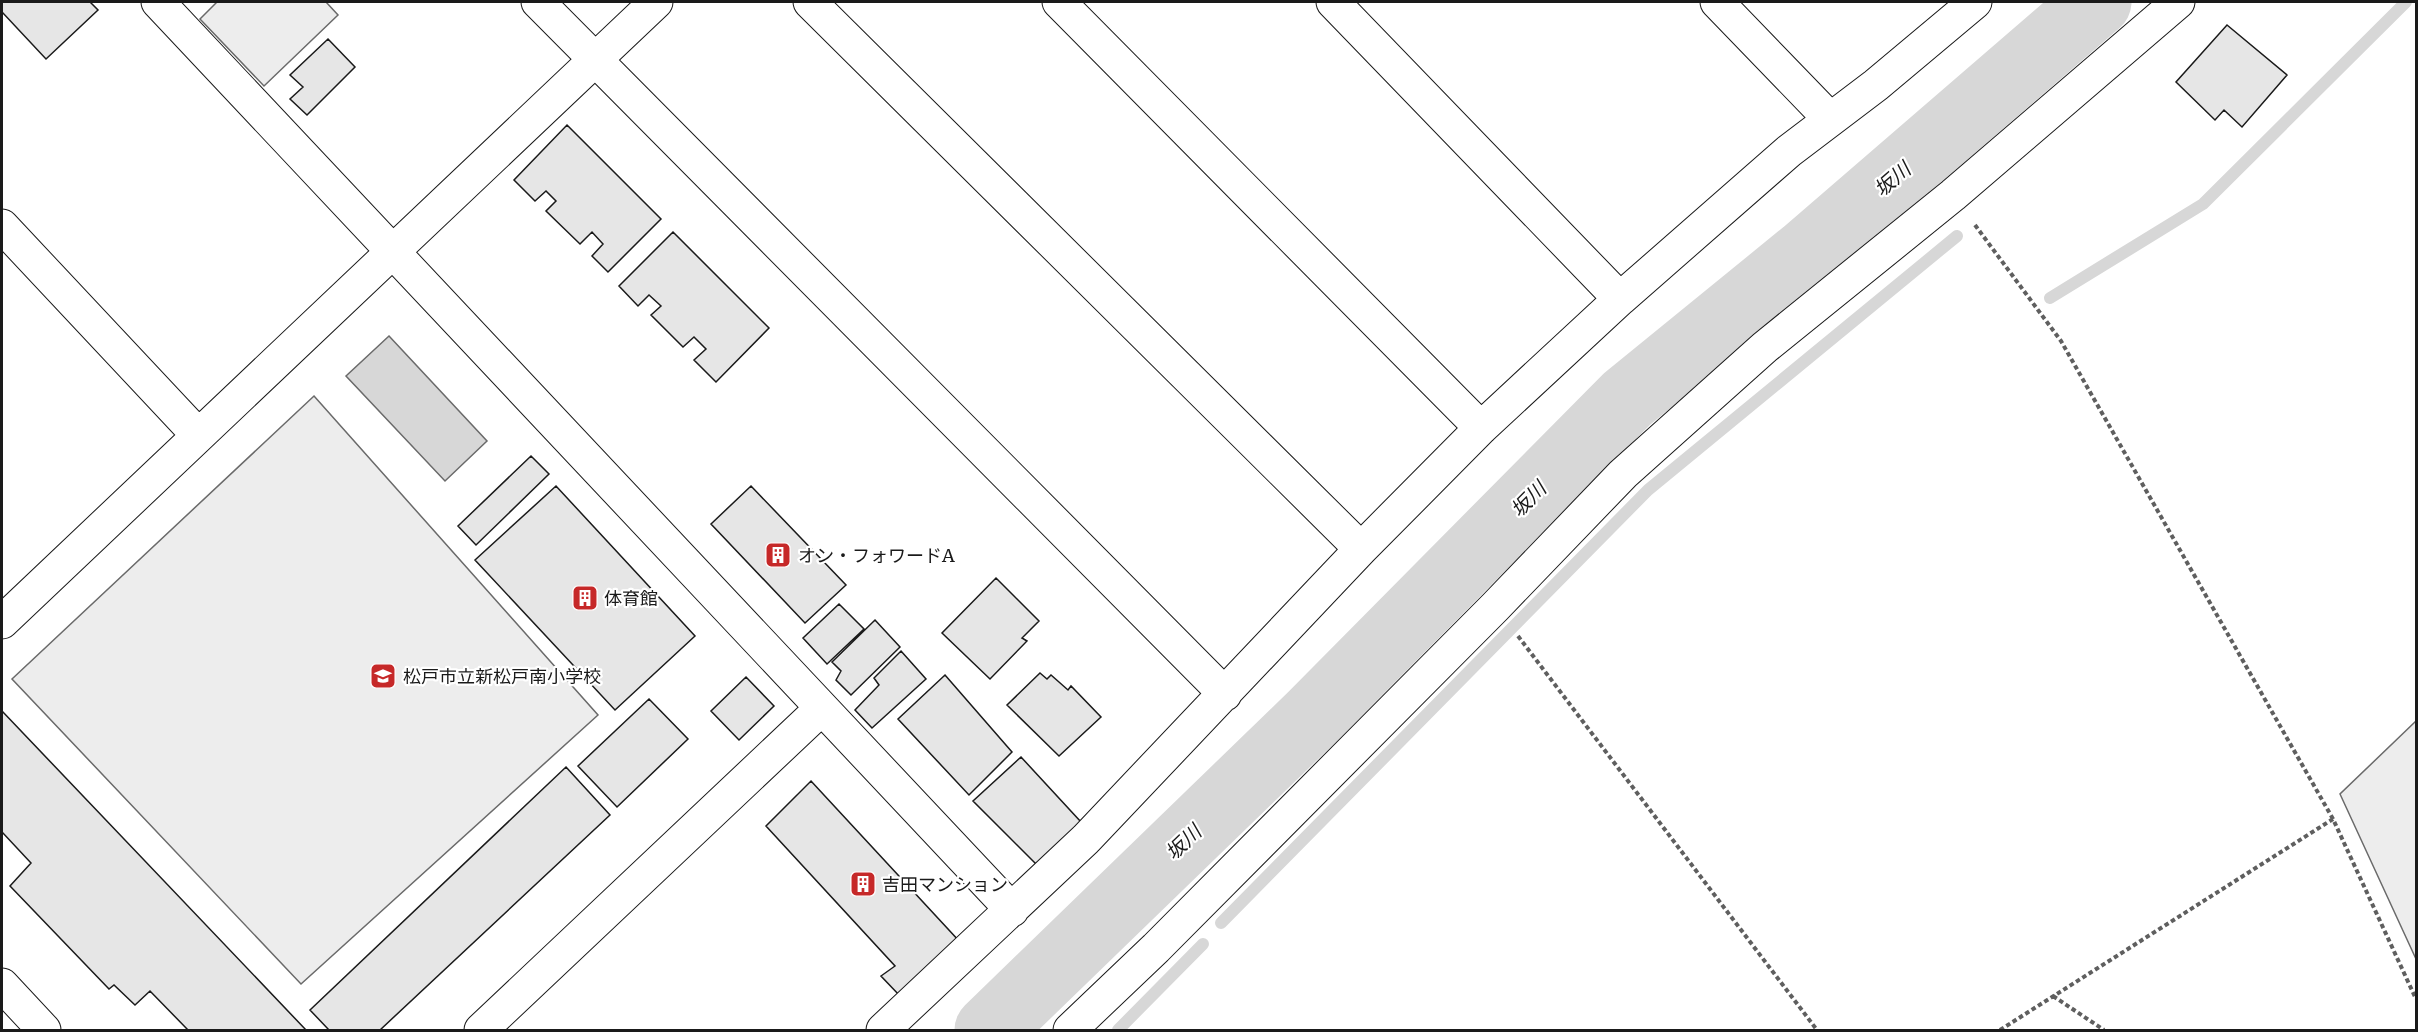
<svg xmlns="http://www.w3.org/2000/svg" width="2418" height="1032" font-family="Merriweather,'Noto Sans JP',serif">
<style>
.built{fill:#ededed;stroke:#6a6a6a;stroke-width:1.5}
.water{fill:#d7d7d7;stroke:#6a6a6a;stroke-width:1.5}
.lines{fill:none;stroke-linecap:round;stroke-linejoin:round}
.stream{stroke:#d7d7d7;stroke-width:12}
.river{stroke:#d7d7d7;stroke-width:69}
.building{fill:#e6e6e6;stroke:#1a1a1a;stroke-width:1.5}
.street-casing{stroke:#1a1a1a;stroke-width:35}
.secondary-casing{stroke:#1a1a1a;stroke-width:35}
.path{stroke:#5f5f5f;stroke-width:4;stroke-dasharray:4.5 3;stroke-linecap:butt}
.street{stroke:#fff;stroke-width:33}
.secondary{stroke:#fff;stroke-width:33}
.labels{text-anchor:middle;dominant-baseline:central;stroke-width:4.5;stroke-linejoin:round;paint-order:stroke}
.poi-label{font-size:18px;fill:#1a1a1a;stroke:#fff;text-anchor:start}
.water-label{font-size:20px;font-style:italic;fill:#1a1a1a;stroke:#fff}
</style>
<rect width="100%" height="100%" fill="#fff"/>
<path class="built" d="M217 2H326L338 15 264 86 200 19Z
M314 396 598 715 301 984 12 679Z
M2416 721V959L2340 794Z"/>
<path class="water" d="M389 336 487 441 445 481 346 376Z"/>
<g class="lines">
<path class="stream" d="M2050 298 2203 204 2406 2
M1221 923 1648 490 1957 236
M1118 1030 1203 944"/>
<path class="river" d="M989 1030 1312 717 1627 399 1805 254 2097 2"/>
</g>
<path class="building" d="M2 2H90L98 10 46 59 2 12Z
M2227 25 2287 75 2242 127 2224 110 2215 120 2176 82Z
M328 39 355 67 307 115 290 99 303 87 290 75Z
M567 125 661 219 608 272 592 256 603 244 592 232 580 244 546 211 556 201 546 191 535 201 514 180Z
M673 232 769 328 716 382 694 360 706 349 694 337 683 347 651 315 661 306 649 295 638 306 619 286Z
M531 456 549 474 476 545 458 526Z
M556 486 695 636 615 710 475 560Z
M751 486 846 585 805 623 711 524Z
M996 578 1039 621 1022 638 1027 641 990 679 942 633Z
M839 604 864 629 827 664 803 638Z
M875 620 900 647 851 695 836 680 841 671 832 662Z
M901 651 926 679 872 728 855 710 879 685 874 678Z
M1040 673 1047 679 1051 675 1068 690 1071 686 1101 717 1059 756 1007 705Z
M945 675 1012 752 969 795 898 719Z
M746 677 774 706 739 740 711 711Z
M649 699 688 739 617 807 578 766Z
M2 711 306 1030H188L150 991 135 1005 114 985 109 989 10 886 31 863 2 832Z
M1021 757 1081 822 1036 864 973 801Z
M566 767 610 815 380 1030H329L310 1010Z
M811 781 960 942 900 996 881 976 895 966 766 826Z"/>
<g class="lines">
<g class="street-casing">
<path id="street" d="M158 2 1012 910
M538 2 1225 694
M810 2 1361 549
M1059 2 1481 428
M1333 2 1620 299
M2 226 198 435
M2 622 656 2
M2 985 44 1030
M481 1030 822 708
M883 1030 1086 839 1361 549 1481 428 1620 299 1789 151 1876 85 1975 2
M1070 1030 1156 948 1495 607 1623 474 1765 347 1953 195 2178 2"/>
</g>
<g class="secondary-casing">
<path id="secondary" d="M1717 2 1830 119"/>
</g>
<path class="path" d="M1975 225 2061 341 2333 819 2416 999
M1518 636 1817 1030
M2053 996 2104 1030
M2000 1030 2333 819"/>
<use href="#street" class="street"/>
<use href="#secondary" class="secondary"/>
</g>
<defs>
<g id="building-square" transform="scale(1.35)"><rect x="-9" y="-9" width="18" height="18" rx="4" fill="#c62828" stroke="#fff"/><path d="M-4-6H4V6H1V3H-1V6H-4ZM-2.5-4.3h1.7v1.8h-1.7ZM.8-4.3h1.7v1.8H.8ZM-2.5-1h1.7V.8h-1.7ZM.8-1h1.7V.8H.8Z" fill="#fff"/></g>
<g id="school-square" transform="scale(1.35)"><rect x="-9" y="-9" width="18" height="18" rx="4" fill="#c62828" stroke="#fff"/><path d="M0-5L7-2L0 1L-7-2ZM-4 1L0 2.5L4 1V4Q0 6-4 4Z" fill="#fff"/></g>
</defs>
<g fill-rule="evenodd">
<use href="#building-square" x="778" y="555"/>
<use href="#building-square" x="585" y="598"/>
<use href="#school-square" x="383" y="676"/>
<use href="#building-square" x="863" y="884"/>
</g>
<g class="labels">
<g class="poi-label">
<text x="798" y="555">オン・フォワードA</text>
<text x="604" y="598">体育館</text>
<text x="403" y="676">松戸市立新松戸南小学校</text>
<text x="882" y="884">吉田マンション</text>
</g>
<g class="water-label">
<text transform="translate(1892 179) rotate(-41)">坂川</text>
<text transform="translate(1528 499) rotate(-45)">坂川</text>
<text transform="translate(1183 842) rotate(-44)">坂川</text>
</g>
</g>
<rect width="2418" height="1032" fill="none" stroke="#1a1a1a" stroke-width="6"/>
</svg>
